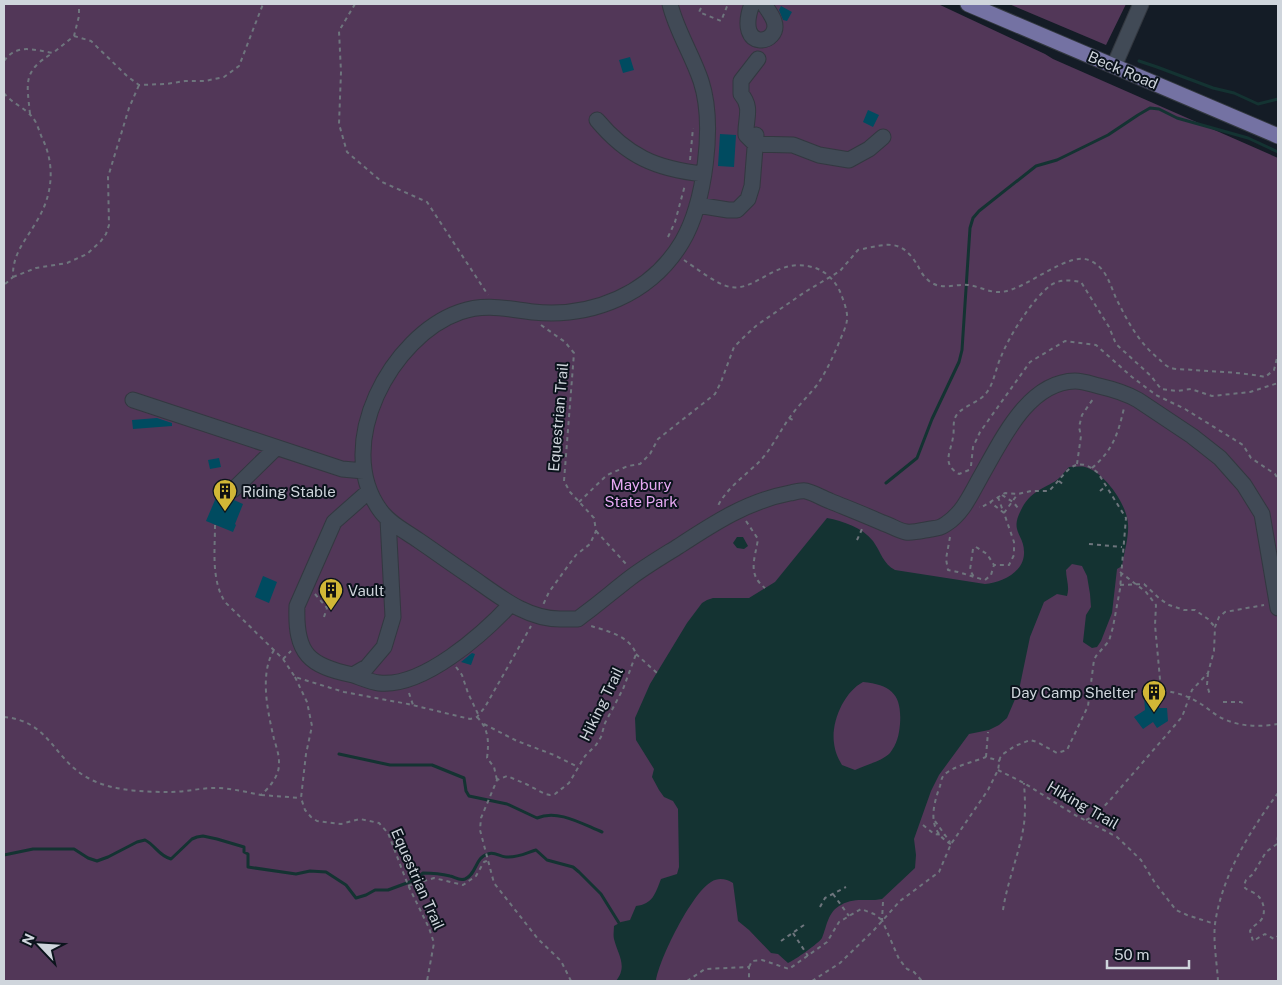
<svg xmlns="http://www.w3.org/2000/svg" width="1282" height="985" font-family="'Public Sans',sans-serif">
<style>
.green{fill:#523758}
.water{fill:#143332;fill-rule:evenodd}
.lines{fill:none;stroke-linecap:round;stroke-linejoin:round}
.stream{stroke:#143332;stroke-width:3}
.building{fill:#004b60}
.minor-casing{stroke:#333840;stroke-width:17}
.major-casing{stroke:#333840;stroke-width:17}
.path{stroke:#6e757d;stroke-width:2;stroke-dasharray:4 4;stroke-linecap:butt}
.minor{stroke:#414a56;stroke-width:15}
.major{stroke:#7472a3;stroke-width:15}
.labels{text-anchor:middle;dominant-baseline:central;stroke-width:4;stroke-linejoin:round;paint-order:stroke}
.street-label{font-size:15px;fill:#cfd5dc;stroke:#0b131c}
.park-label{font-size:15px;fill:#e6a8f2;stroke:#0b131c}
.poi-label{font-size:15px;fill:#cfd5dc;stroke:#0b131c;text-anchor:start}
</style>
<rect width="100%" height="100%" fill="#141c26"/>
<path class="green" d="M4 4H938L1045 54 1053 59 1278 158V981H4Z
M1009 4H1126L1106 45Z"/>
<path class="water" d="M1069 467C1074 467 1080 466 1085 467 1104 472 1127 504 1128 524 1129 537 1124 553 1122 566L1117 569 1112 613 1101 641 1097 647 1092 648 1083 642 1086 615 1091 607 1090 594 1087 576 1082 566 1072 564 1066 570C1066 579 1070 587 1067 596L1057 594 1044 602 1030 637 1019 690 1007 718 999 725 989 730 969 734 939 775 931 791 914 839 916 855 915 868 882 899C868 902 855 897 841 905 828 911 827 926 822 938 819 943 795 960 788 963L778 954 771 953 749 930 738 921 733 883C726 879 719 877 711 882 692 893 659 959 656 981H616C628 966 618 955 614 939 613 935 614 930 614 926L621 922 630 920 636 906C653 904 655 894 661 879L677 874 679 867 678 809 673 801 664 797 659 790 652 777 654 769 636 740 635 718 650 684 687 623 702 603 707 600 713 598H749L775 582 827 518C843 521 863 528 873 541 881 552 883 564 895 570L985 584C1001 583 1023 573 1024 554 1025 534 1009 533 1021 510 1029 494 1038 491 1052 483 1059 480 1064 472 1069 467ZM863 682C892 685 902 695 900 724 899 735 897 744 890 753 882 761 866 765 855 770L842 765C838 758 835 752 834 743 831 722 844 692 863 682Z
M737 537H743L748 546 744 549 737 548 733 543Z"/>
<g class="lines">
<path class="stream" d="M1139 61 1157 67 1213 88 1234 93 1258 104 1278 99
M886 483 917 458 932 419 959 362 962 350 970 228 973 218 979 211 1036 166 1057 160 1108 135 1138 115 1150 108 1159 109 1177 118 1248 138 1278 152
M339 754 390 765H432L464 778 466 791 469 796 507 804 537 818C558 809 582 824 602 832
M4 855 33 849H74L88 858 97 861 108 857 137 842 145 840C155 845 159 856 171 859L192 839 197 837 203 836 217 839 244 847V852L248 854V867L296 874 310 871 326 872 346 885 356 898 366 895 375 890H388L415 880 423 873C431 873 442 874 450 876 455 877 459 881 465 879 477 874 475 857 488 854 495 851 499 857 506 857 518 858 526 853 536 850L547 860 573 867 579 872 601 894 619 923"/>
</g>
<path class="building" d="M781 6 792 12 787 21 783 20 779 10Z
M630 57 634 70 623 73 619 60Z
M868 110 879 115 873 127 863 122Z
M720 134 736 135 734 167 718 166Z
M157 418 172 423V426L133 429 132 420Z
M219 458 221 467 210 469 208 460Z
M218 493 243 504 235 524 236 525 233 532 206 521Z
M263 576 277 582 269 603 255 597Z
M472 653 475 654 471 665 461 662Z
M1158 695 1159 708H1167L1168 721 1157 728 1153 722 1143 729 1134 717 1145 710 1144 696Z"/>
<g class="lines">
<g class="minor-casing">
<path id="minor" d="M670 4C676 30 692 54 701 81 715 124 705 203 682 242 651 294 592 318 533 312 508 309 485 303 460 312 391 336 333 445 380 510 389 523 405 531 418 540 437 553 455 566 473 578 500 597 528 620 562 619 563 619 577 619 578 619 579 618 591 609 591 609 604 599 617 588 630 578 646 566 663 556 679 546 714 523 748 501 790 493 795 492 802 490 806 491 814 493 822 498 830 501 847 508 865 515 883 523 890 525 899 531 906 532 914 533 924 530 931 529 938 528 940 528 946 524 963 513 971 494 980 478 1001 442 1027 382 1075 381 1083 381 1091 384 1099 386 1112 389 1126 393 1138 400L1192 436 1220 458 1244 485 1262 514 1278 608
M752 4C734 53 782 45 774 21 772 15 767 9 764 4
M758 59 741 81V94C753 108 745 119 746 135L755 144 793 145 819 155 849 160 869 149 883 137
M1114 66 1141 4
M597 120C627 156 656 169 703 174
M697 205 728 210H737L748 199 752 186 756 135
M133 400 342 469 364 471
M233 490 276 448
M369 491 334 522 297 606C295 654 309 666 353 675L367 667 384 647 393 617 388 519
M353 675C362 678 371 682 379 683 423 688 483 634 511 604"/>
</g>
<g class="major-casing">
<path id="major" d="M968 4 1278 136"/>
</g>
<path class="path" d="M355 4 339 31 341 72 339 124 347 152 382 182 427 202 488 295
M701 8 699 12 721 21 728 4
M74 36 91 41 127 76 139 85 166 84 185 81H205L224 77 239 66 263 4
M4 61C17 43 34 50 53 53L74 36 79 16V4
M4 93C11 103 26 108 33 118 38 124 40 135 44 142 55 168 52 195 38 219 27 239 12 253 13 277L4 285
M30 114C27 83 22 71 53 53
M690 160 693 128
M668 237 675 222 685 185
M684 260C696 268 716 284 730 287 756 292 776 257 812 267 825 270 836 281 841 294 844 302 848 312 847 320 846 328 841 337 838 345 832 359 826 372 817 385 808 396 798 406 790 417 780 431 772 448 760 461 746 475 725 489 717 508
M13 277 36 268 67 263 87 254 101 241 106 234 109 225 108 177 129 108 139 85
M541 325 565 342 574 353 564 481 570 492 594 518 596 531 590 544 576 555 549 592 543 605
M789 418 795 421
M1077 464 1081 436 1079 427 1082 415 1093 399
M971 466 973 447 980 432 1030 362 1065 341 1096 345 1132 377 1156 395 1185 409 1243 445 1251 458 1275 474 1278 479
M1092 468C1113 450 1118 434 1124 408
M969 470 959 474C941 464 951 452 953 437 955 428 951 420 959 412 967 405 981 401 987 392 994 383 996 367 1001 357 1009 336 1033 298 1051 285 1060 279 1071 280 1081 282L1109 327 1116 344 1151 376 1161 389 1177 391 1191 389 1212 396 1250 392 1278 383
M1059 481 1065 486
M1100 491 1106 486
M1002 495 1013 502 1019 509
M998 497 1003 511
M579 502 607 475 628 466 640 464 650 454 658 439 715 394 721 382 734 347 745 336 757 325 805 292 840 271 858 250C887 244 902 237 919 268 921 273 928 282 934 284 944 289 957 284 968 285 978 286 990 293 1001 292 1027 290 1069 249 1091 261 1109 270 1110 288 1119 304 1129 324 1141 345 1159 359 1162 362 1167 367 1171 368 1177 370 1187 369 1193 370 1217 372 1241 372 1265 377L1274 370 1278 354
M1004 513 1017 495
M746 521 758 539C755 559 747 574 765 588
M215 525C215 550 211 580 225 602L283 659 295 677 344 692 408 704 470 719 477 717 485 707 531 626
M596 531 627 565
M950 537 946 559 948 570C962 572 972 577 985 580L991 575 994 565H1009L1014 555V542L1004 513 990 502
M857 540 862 529
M1089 544 1122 547
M976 547 987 554 994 565
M973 549 970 570 974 577
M1120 572 1146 592 1156 605 1155 625 1161 690C1175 692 1189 696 1201 704 1209 709 1216 716 1224 719 1241 727 1261 727 1278 724
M1120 585 1144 584 1160 599 1169 605 1184 610H1195L1208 619 1215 627
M315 594 327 608 324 617
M636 654 657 673
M283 659 291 651
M456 667 462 675 468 693 478 714
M1208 673 1207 685 1210 695
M295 677 307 702 312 726 306 754 301 798 305 810 311 817 317 821 341 824 360 819 379 823 388 833 408 885 429 928 434 943 427 981
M409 693 413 705
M1223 702H1241L1246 705
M4 717C50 721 53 759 88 778 111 791 144 792 170 792 185 792 200 788 215 788 230 788 246 792 261 795 270 787 280 775 279 762 279 754 276 746 274 739 268 713 259 674 274 650
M477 717C489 729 489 742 487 758L494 767 497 780
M484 724 517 741 554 755 578 767
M986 757 988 732
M998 770 1024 783 1075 815 1117 837 1141 860 1155 883 1176 910 1187 915 1215 924
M261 795 301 798
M1086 820 1096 815 1111 799 1182 717 1192 690 1208 673 1214 651 1215 627 1219 617 1225 612 1264 605
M935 821 950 842
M923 825 934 834 945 835
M1278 836 1277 844 1266 852 1253 874 1246 880 1244 885 1245 888C1249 891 1256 893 1259 897 1264 902 1266 914 1261 920 1257 925 1253 925 1250 931L1253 941 1265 934 1274 939 1278 936
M951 844C927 831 932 808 940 786 941 783 941 778 944 775 953 766 974 762 986 757L1000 761
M408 886 434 878 463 885 476 876 484 862 489 860
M833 894 849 916
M883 902 882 920 899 959 907 969 914 972 922 981
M820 907 825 898 846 887
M1003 910C1007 883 1018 857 1023 830 1026 815 1025 798 1024 783
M793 933 808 956
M781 941 804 925
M749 967 752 961 762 960 789 969 827 942 839 922 861 909 874 914 882 920
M571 981 561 961 538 939 494 883 480 830 481 818 497 780 507 776 526 784 545 794 550 795 555 794 569 783 585 756 596 745 601 737 605 723 623 689 636 654C630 636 607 631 591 626
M687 981 705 969 749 967V981
M812 981 840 963 874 930 900 901 939 872 951 844 988 790 998 770 1000 758 1003 754 1015 746 1030 740 1037 742 1057 753 1067 750 1088 706 1094 660 1096 656 1109 641 1113 627 1120 589 1126 518 1098 473C1074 452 1066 474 1049 491H1031L1018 494 1005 493 982 507H979
M1218 981C1217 963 1213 942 1215 924 1222 875 1250 831 1278 793"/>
<use href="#minor" class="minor"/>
<use href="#major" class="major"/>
</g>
<defs>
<g id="building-pin" transform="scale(1.25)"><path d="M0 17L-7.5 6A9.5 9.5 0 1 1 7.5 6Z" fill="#d2b736" stroke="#0b131c"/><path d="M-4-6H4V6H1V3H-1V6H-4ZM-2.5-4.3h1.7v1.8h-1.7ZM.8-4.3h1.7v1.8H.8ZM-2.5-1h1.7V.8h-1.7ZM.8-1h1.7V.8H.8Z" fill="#111"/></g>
</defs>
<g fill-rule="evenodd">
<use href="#building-pin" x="225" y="491"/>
<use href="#building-pin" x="331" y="590"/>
<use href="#building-pin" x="1154" y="692"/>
</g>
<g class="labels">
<g class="street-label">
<text transform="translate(1123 70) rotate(23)">Beck Road</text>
<text transform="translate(558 417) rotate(-85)">Equestrian Trail</text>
<text transform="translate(601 704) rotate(-64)">Hiking Trail</text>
<text transform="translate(1083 805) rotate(30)">Hiking Trail</text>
<text transform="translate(418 879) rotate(66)">Equestrian Trail</text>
</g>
<g class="park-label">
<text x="641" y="484">Maybury<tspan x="641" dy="17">State Park</tspan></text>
</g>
<g class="poi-label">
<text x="242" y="491">Riding Stable</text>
<text x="348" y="590">Vault</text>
<text x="1136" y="692" text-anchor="end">Day Camp Shelter</text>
</g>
</g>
<rect width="1282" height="985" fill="none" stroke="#cfd5dc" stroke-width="10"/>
<g transform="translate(40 945) rotate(295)" stroke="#0b131c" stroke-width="4" paint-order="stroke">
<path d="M0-4L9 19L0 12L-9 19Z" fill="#cfd5dc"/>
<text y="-8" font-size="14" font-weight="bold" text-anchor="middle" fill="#cfd5dc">N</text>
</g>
<path d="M1107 960v8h82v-8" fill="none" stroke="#cfd5dc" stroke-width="2.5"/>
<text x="1114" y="960" font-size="15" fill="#cfd5dc" stroke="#0b131c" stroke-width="4" paint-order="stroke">50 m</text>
</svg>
